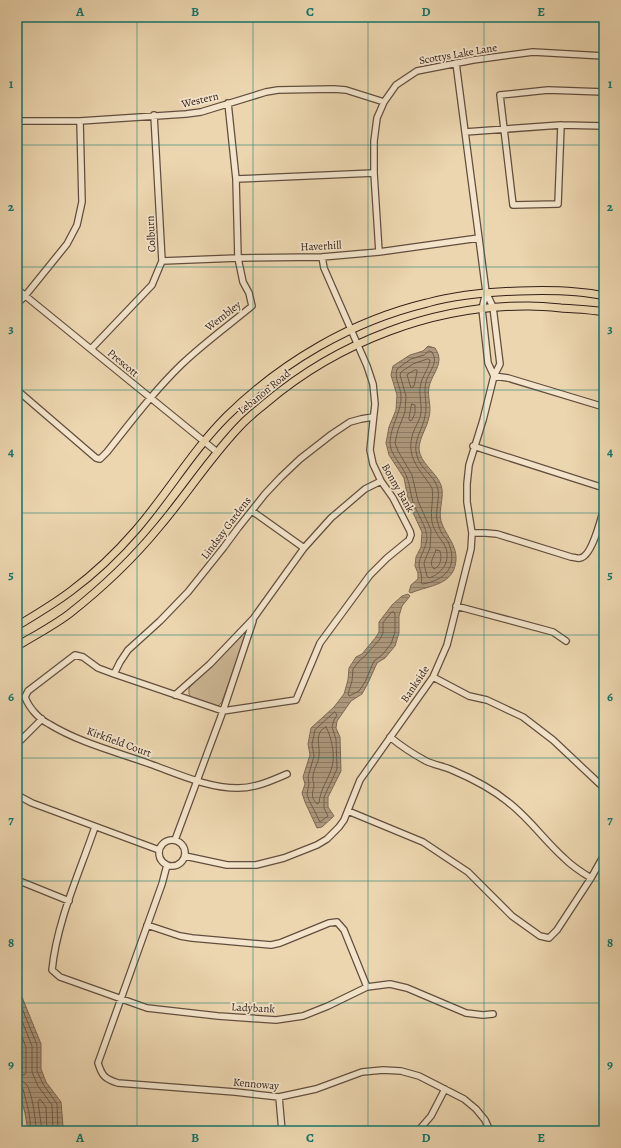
<svg xmlns="http://www.w3.org/2000/svg" width="621" height="1148" font-family="Alegreya,serif">
<style>
.green{fill:#cdb795;stroke:#806c56}
.water{fill:url(#water-rules);stroke:#7d6854}
.lines{fill:none;stroke-linecap:round;stroke-linejoin:round}
.shore{stroke:#705c4a;stroke-width:1}
.minor-casing{stroke:#624e3e;stroke-width:8}
.major-casing{stroke:#342018;stroke-width:9}
.minor{stroke:#f3e4cb;stroke-width:5.5}
.major{stroke:#ecd6af;stroke-width:7}
.grid{fill:none;stroke:#0f766e;stroke-width:1;stroke-opacity:0.55}
.labels{text-anchor:middle;dominant-baseline:central;stroke-width:3.5;stroke-linejoin:round;paint-order:stroke}
.street-label{font-size:11px;fill:#342018;stroke:#f3e4cb}
.neatline{fill:none;stroke:#0f766e;stroke-width:1.5}
.grid-label{font-size:13px;text-anchor:middle;font-weight:bold;fill:#0f766e}
</style>
<defs>
<pattern id="water-rules" width="6" height="5" patternUnits="userSpaceOnUse"><rect width="6" height="5" fill="#ad987c"/><path d="M0 2.5h6" fill="none" stroke="#8e7c65"/></pattern>
</defs>
<rect width="100%" height="100%" fill="#ecd6af"/>
<filter id="stains"><feTurbulence type="fractalNoise" baseFrequency=".005" numOctaves="4"/><feColorMatrix values="0 0 0 0 .2 0 0 0 0 .09 0 0 0 0 .02 0 0 0 .5 -.17"/></filter>
<radialGradient id="worn" r=".72"><stop offset=".6" stop-color="#630" stop-opacity="0"/><stop offset="1" stop-color="#630" stop-opacity=".3"/></radialGradient>
<path class="green" d="M244 633 246 634 222 702 218 706 191 697 189 694V688Z"/>
<path class="water" d="M428 346 435 348C437 351 439 355 439 359 439 369 431 377 429 387 427 397 432 407 429 417 427 428 419 438 419 449 420 463 436 472 441 485 445 496 438 509 441 521 446 537 460 547 455 566 450 586 426 586 411 593L409 592 411 585 418 579V573L415 566 416 557 421 547 422 532 409 504 404 478 389 455 386 443 389 427 396 410 397 395 391 375 393 366 410 355 423 351Z
M408 594 410 596 402 606 399 616V633L395 646 385 658 377 663 368 683 362 694 351 701 337 721 336 728 340 737 341 771 328 797V807L334 816 322 827 317 828 305 802 302 793 305 784 303 777 310 755 308 744 311 728 334 707 344 694 348 680 349 668 356 657 362 654 376 637 379 632V622L392 605 402 596Z
M17 989 22 997 41 1044V1069L46 1082 61 1102 63 1126 62 1131H28L25 1113 17 1084Z"/>
<g class="lines">
<path class="shore" d="M429 351 432 352C439 364 429 370 426 382 423 393 428 404 425 416 423 430 412 441 417 456 420 468 433 475 437 486 441 496 435 509 437 520 438 524 440 530 442 534 444 537 448 540 449 544 458 567 445 580 423 584L421 583C423 576 420 572 419 565 419 557 426 548 427 539 427 526 417 514 413 502 410 493 410 483 406 475 402 465 390 454 390 443 390 426 402 412 401 395 400 385 394 379 397 369L411 359 424 355Z
M428 359 430 360C429 368 423 375 421 383 418 393 422 403 421 413 420 420 415 427 413 433 405 458 420 469 432 488 434 499 430 510 432 522 434 531 439 537 444 544 452 558 444 573 429 578L427 576 424 564 425 560 430 548 431 530 418 501 412 475 398 451 395 443 398 430 405 412 406 396 400 375 401 372 413 364Z
M415 370H417V372L414 386 411 388 407 375Z
M412 404 415 405V413L412 420 410 421 409 419Z
M436 550 440 551C442 558 441 566 434 569 428 563 434 557 436 550Z
M392 612H394L395 614V632L391 644 382 655 374 661 365 682 359 691 349 696 348 694 352 681 353 669 359 661 365 656 380 639 383 633V623Z
M335 712 337 715 334 720 332 727 336 739 337 769 324 797V808L328 816 320 822 309 800 307 794 309 784 308 777 314 756 312 744 315 730Z
M326 727C332 738 336 758 331 770 327 781 320 791 319 803L317 804C311 798 312 793 314 786 314 783 312 780 313 777 313 769 319 763 319 755 320 746 314 732 326 727Z
M17 996 37 1045V1071L43 1084 57 1104 58 1131
M17 1008 32 1046V1072L38 1086 52 1105 53 1131
M17 1024 26 1047V1073L24 1075 17 1074
M17 1080C20 1080 23 1081 26 1084 32 1091 36 1121 36 1131
M17 1085 20 1086 23 1089 29 1112 31 1131
M42 1131 38 1102 40 1099 46 1107 47 1131"/>
<g class="minor-casing">
<path id="minor" d="M17 121H80L186 114 201 112 266 92 278 90 334 89 346 90 384 102
M561 125 558 204 513 205 500 95 548 90 604 92
M465 132 561 125 604 126
M236 179 374 173
M379 252 374 173V141L377 118 384 102 396 85 417 71 473 60 533 52 604 56
M162 261 238 258 322 257 379 252 479 238
M17 289 217 452
M486 292 482 309 488 363 494 376
M17 304 25 296 67 244 77 225 82 202 80 121
M91 349 152 285 162 261 154 115
M494 376 508 378 604 407
M17 390 96 458 100 459 107 452C131 422 154 391 182 364 204 343 229 325 252 306L249 293 243 282 238 258 236 179 228 103
M473 446 604 488
M252 511 304 548
M472 533H486L497 534 571 557C574 557 578 559 580 558 592 557 601 518 604 508
M456 606 553 632 566 641
M114 674 120 662 128 650 160 621 188 592 224 547 238 528 265 494 281 477 300 459 332 434 350 422 361 419 373 417
M433 677 469 696 487 700 523 717 553 740 604 788
M175 695 210 664 253 619 304 548 331 518 365 489 381 481
M390 737C401 746 413 754 426 761 434 765 443 766 452 770 471 778 491 788 508 802 529 818 544 840 564 858 572 866 581 872 591 878
M17 744 42 719
M287 774C271 781 255 788 238 788 208 788 178 774 150 764 117 752 80 743 49 724 39 719 29 708 25 697L28 691 75 655 83 657 98 668 114 674 223 711 296 700 320 643 370 575 387 558 409 540 411 535 410 531 393 498 381 481 373 464 370 450 375 404 373 384 367 366 324 268 322 257
M17 795 32 803 159 850
M348 811 423 842 468 872 512 916 540 936 549 938 557 930 591 878 604 855
M95 827C79 874 57 921 52 970L60 977 147 1008 218 1016 276 1020 303 1016 328 1006 367 987 390 984 407 988 466 1013 483 1015 493 1014
M175 840 223 711 253 621
M159 853a13 13 0 1 1 26 0a13 13 0 1 1-26 0Z
M185 856 227 865H256L284 858 317 845 327 839 339 827 344 820 360 780 433 677 447 645 471 549 472 533 467 502V484L469 465 483 420 494 376 500 364 493 307 486 292 456 63
M167 865 162 884 98 1063C102 1076 105 1079 118 1083L235 1092 279 1097 316 1089 362 1072 383 1070 401 1071 419 1076 464 1099 476 1109 485 1120 490 1131
M17 880 69 901
M147 925 180 936 192 938 271 945 280 943 329 923 337 922 344 930 367 987
M279 1097 282 1131
M418 1131 431 1116 445 1089"/>
</g>
<g class="major-casing">
<path id="major" d="M17 626C35 615 54 604 71 591 94 574 117 552 136 530 168 493 192 451 227 416 282 362 352 321 427 303 457 295 488 292 519 291 546 290 577 290 604 296
M17 646C34 636 53 626 69 614 102 588 132 560 159 527 188 493 212 454 244 422 251 415 259 409 266 403 338 342 434 305 529 306 540 306 551 307 561 308 575 309 590 309 604 312"/>
</g>
<use href="#minor" class="minor"/>
<use href="#major" class="major"/>
</g>
<path class="grid" d="M137 17V1131M253 17V1131M368 17V1131M484 17V1131M17 145H604M17 267H604M17 390H604M17 513H604M17 635H604M17 758H604M17 881H604M17 1003H604"/>
<g class="labels">
<g class="street-label">
<text transform="translate(458 54) rotate(-10)">Scottys Lake Lane</text>
<text transform="translate(200 100) rotate(-13)">Western</text>
<text transform="translate(151 234) rotate(-93)">Colburn</text>
<text transform="translate(321 246) rotate(-3)">Haverhill</text>
<text transform="translate(223 316) rotate(-38)">Wembley</text>
<text transform="translate(123 363) rotate(40)">Prescott</text>
<text transform="translate(264 392) rotate(-39)">Lebanon Road</text>
<text transform="translate(398 488) rotate(60)">Bonny Bank</text>
<text transform="translate(226 528) rotate(-53)">Lindsay Gardens</text>
<text transform="translate(415 684) rotate(-56)">Bankside</text>
<text transform="translate(119 742) rotate(20)">Kirkfield Court</text>
<text transform="translate(253 1008) rotate(3)">Ladybank</text>
<text transform="translate(256 1084) rotate(5)">Kennoway</text>
</g>
</g>
<rect width="621" height="1148" fill="none" stroke="#ecd6af" stroke-width="44"/>
<rect x="22" y="22" width="577" height="1104" class="neatline"/>
<g class="grid-label">
<text x="80" y="16">A</text>
<text x="195" y="16">B</text>
<text x="310" y="16">C</text>
<text x="426" y="16">D</text>
<text x="541" y="16">E</text>
<text x="11" y="88">1</text>
<text x="610" y="88">1</text>
<text x="11" y="211">2</text>
<text x="610" y="211">2</text>
<text x="11" y="333">3</text>
<text x="610" y="333">3</text>
<text x="11" y="456">4</text>
<text x="610" y="456">4</text>
<text x="11" y="579">5</text>
<text x="610" y="579">5</text>
<text x="11" y="701">6</text>
<text x="610" y="701">6</text>
<text x="11" y="824">7</text>
<text x="610" y="824">7</text>
<text x="11" y="947">8</text>
<text x="610" y="947">8</text>
<text x="11" y="1069">9</text>
<text x="610" y="1069">9</text>
<text x="80" y="1142">A</text>
<text x="195" y="1142">B</text>
<text x="310" y="1142">C</text>
<text x="426" y="1142">D</text>
<text x="541" y="1142">E</text>
</g>
<rect width="100%" height="100%" filter="url(#stains)"/>
<rect width="100%" height="100%" fill="url(#worn)"/>
</svg>
